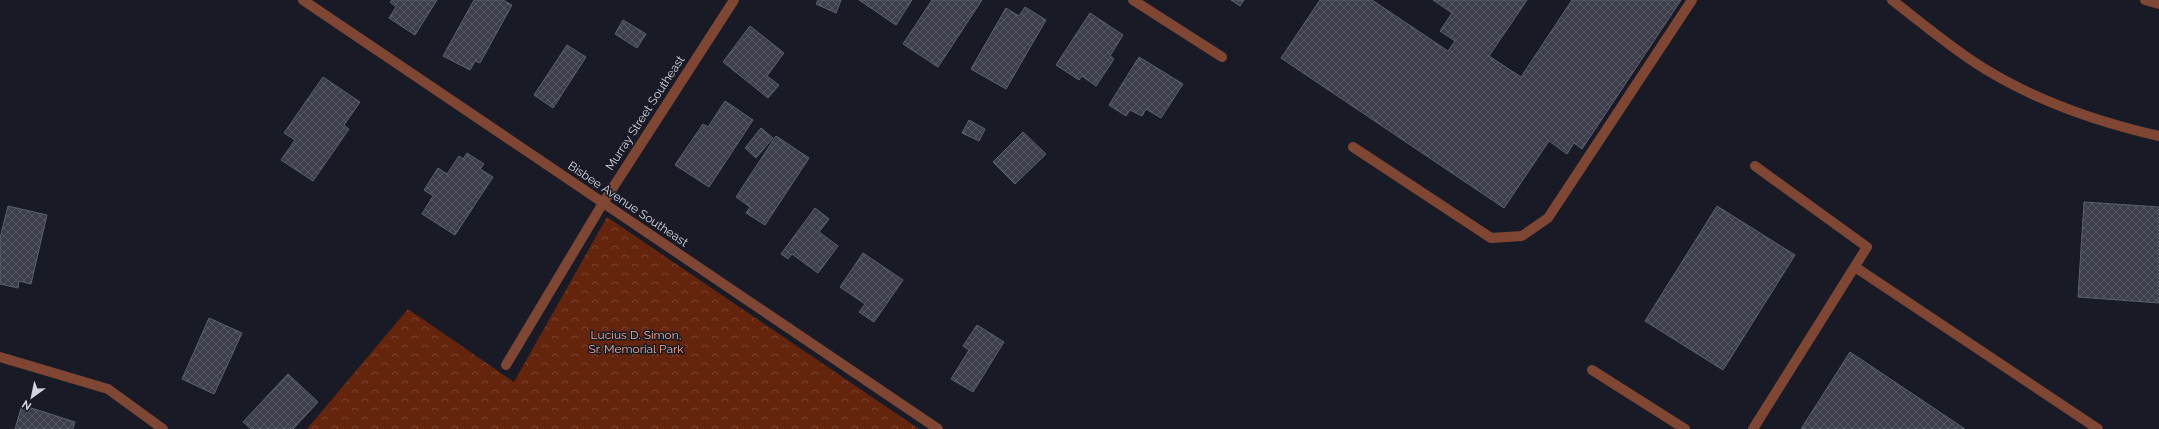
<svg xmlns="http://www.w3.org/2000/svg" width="2159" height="429" font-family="Raleway,sans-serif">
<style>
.park{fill:url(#park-crowns)}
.building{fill:url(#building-cross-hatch);stroke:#5d606e}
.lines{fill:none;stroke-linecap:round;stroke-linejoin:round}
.lane{stroke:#7e4633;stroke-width:10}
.street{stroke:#7e4633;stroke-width:10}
.labels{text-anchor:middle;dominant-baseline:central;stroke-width:3;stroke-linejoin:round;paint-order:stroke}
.street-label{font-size:12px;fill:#d3d4dd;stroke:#181a26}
.park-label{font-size:12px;fill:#f3ab92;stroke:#181a26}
</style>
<defs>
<pattern id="park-crowns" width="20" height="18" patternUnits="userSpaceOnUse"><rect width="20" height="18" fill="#64250c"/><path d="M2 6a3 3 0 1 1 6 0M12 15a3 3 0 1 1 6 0" fill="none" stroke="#79442f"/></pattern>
<pattern id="building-cross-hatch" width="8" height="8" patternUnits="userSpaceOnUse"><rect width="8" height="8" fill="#3c3e4c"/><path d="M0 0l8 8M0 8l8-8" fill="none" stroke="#575965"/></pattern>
</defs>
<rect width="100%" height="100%" fill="#181a26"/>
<path class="park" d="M607 217 919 429H307L408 309 514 382Z"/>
<path class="building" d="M392 0H437L415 35 389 18 396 7 390 2Z
M474 0H503L512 5 480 63 475 61 470 70 443 56Z
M818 0H841L836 13 816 4Z
M859 0H912L896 25Z
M932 0H982L938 67 903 44Z
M1231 0H1244L1240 6Z
M1320 0H1372L1448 51 1455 41 1440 31 1452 13 1433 0H1527L1489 56 1521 77 1572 0H1681L1582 149 1574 143 1567 154 1549 141 1504 208 1281 58Z
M1025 7 1046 20 1006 89 971 69 1006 8 1019 16Z
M1090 13 1123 35 1110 56 1114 59 1096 86 1082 76 1079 80 1056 65Z
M623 20 646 34 637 48 615 34Z
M750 26 784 53 767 76 779 85 768 98 723 62Z
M567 45 586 57 553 108 534 95Z
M1139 57 1183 84 1161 118 1146 109 1142 116 1130 110 1126 116 1109 105Z
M323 77 360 102 344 125 349 129 313 181 281 160 295 140 284 133Z
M725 101 753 120 709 187 675 165 703 124 708 127Z
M969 120 985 129 979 141 962 133Z
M761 128 773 138 756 158 745 148Z
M1023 132 1046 154 1015 184 993 162Z
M776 136 809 158 765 225 746 213 750 207 736 197Z
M467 153 484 164 480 169 493 177 455 235 422 214 433 196 424 190 438 168 447 174 459 156 463 159Z
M2084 202 2159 207V303L2078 297Z
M8 206 47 215 31 284 19 281 18 288 0 284V238Z
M1717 206 1795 255 1723 370 1645 321Z
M815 208 829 219 819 232 838 246 818 273 792 254 788 259 781 254Z
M863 253 903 280 874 322 859 312 865 304 840 287Z
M209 318 242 333 214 394 182 379Z
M977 325 1004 342 973 392 951 379 969 350 963 346Z
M1850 352 1965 429H1801Z
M288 374 318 402 293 429H251L243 422Z
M22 405 75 422 73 429H15Z"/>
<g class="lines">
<path class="lane" d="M1353 147 1491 238 1522 236 1548 218 1692 0"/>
<path class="street" d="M303 0 938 429
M1133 0 1222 57
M1892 0C1922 23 1952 49 1985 69 2039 102 2097 122 2159 136
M2145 0 2159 4
M1855 267 2098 429
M0 357 108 389 163 429
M506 365 603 203 734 0
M1592 370 1685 429
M1753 429 1867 247 1755 166"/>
</g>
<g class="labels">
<g class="street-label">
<text transform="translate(645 113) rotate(-57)">Murray Street Southeast</text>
<text transform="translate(628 204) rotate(34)">Bisbee Avenue Southeast</text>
</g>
<g class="park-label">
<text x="636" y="335">Lucius D. Simon,<tspan x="636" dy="14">Sr. Memorial Park</tspan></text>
</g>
</g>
<g transform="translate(32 397) rotate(213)" stroke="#181a26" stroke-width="3" paint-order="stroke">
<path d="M0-3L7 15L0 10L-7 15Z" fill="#d3d4dd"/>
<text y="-6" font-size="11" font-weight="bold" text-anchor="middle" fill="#d3d4dd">N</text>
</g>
</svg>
